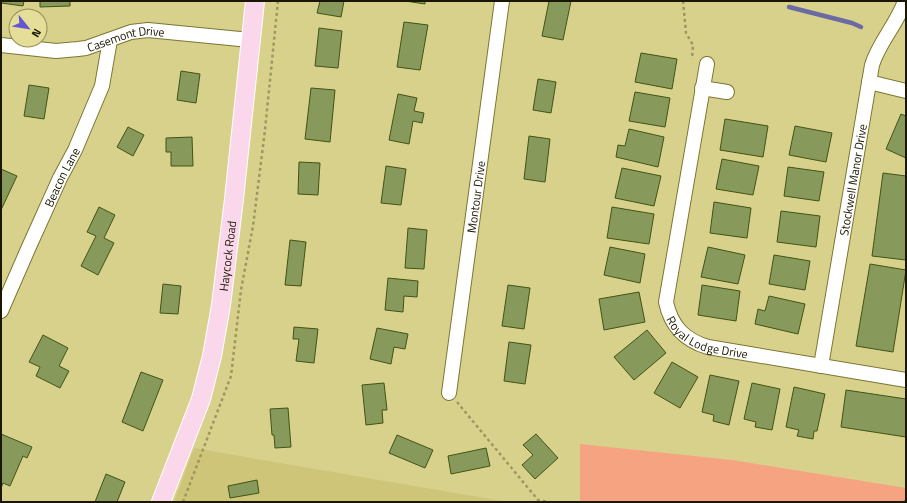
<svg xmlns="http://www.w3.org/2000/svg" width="907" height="503" font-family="'Titillium Web',sans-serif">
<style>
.built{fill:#cec578}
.green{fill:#f6a381}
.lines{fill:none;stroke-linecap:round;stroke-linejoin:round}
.stream{stroke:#6c6aa2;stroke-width:4.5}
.building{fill:#879a5c;stroke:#425313}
.minor-casing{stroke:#7d7531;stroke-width:16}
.major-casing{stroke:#fff;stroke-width:20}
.path{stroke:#9d9761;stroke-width:2.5;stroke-dasharray:3 3;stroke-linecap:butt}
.minor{stroke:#fff;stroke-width:14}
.major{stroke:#fbd7ec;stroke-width:18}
.labels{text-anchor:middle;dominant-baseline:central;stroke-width:3;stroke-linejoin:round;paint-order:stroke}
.street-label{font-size:12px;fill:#1a1600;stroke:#e5de98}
</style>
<rect width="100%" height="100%" fill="#d8d18c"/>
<path class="built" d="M194 448 315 469 508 502H174Z"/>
<path class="green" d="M580 444 732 460 906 488V502H580Z"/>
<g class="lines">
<path class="stream" d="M789 7 852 23 861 27"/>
</g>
<path class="building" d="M1 1H24L23 6 1 3Z
M40 1H70V6L40 7Z
M320 1H344L341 17 317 13Z
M405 1H425V4Z
M549 1H571L563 40 542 36Z
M404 22 428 25 420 70 397 67Z
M319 28 342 31 338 68 315 66Z
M641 53 677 59 672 89 635 82Z
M181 71 200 74 196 103 177 100Z
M538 79 556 82 551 113 533 110Z
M29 85 49 88 44 119 24 116Z
M311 88 335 90 330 142 305 139Z
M635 92 670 98 665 127 629 121Z
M398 94 417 98 414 111 424 113 422 123 413 121 409 144 389 140Z
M901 114 906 116V158L886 149Z
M725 119 768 126 763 157 720 150Z
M795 126 832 133 826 162 789 155Z
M128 127 144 135 133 156 117 147Z
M629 129 664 137 658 167 616 157 618 145 625 146Z
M529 136 550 139 545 182 524 179Z
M192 137 193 166H171V152H166V138Z
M722 159 759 166 753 195 716 189Z
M299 162 320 163 318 195 298 194Z
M386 166 406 169 401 205 381 203Z
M788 167 824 172 819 201 784 196Z
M622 168 661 176 654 206 615 198Z
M1 169 17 176 1 210Z
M883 173 906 176V260L872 256Z
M714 202 751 208 747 238 710 233Z
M99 207 115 215 104 238 114 243 98 275 81 266 96 236 87 232Z
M612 207 654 214 649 244 607 238Z
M781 211 820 216 816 247 777 242Z
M408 228 427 230 424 269 405 268Z
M290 240 306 242 301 286 285 285Z
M610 247 645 254 640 283 604 275Z
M708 247 745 255 738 284 701 277Z
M774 255 810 261 805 290 769 284Z
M870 264 906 270 893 352 856 346Z
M388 278 418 281 417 297 404 296 403 312 385 310Z
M163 284 181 286 178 314 160 313Z
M508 285 530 288 524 329 502 326Z
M702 285 740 291 736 321 698 315Z
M639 292 645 322 604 330 599 299Z
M769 296 805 304 798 334 755 324 758 309 765 311Z
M294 327 318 329 314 363 296 361 299 339H293Z
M377 328 408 334 405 349 394 347 391 364 370 359Z
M647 330 666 353 634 380 614 357Z
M43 335 68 348 59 366 69 371 60 388 36 376 40 367 29 362Z
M509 342 531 345 525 384 504 381Z
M672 362 698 377 680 408 654 393Z
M141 372 163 380 143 431 122 422Z
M710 375 739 381 729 425 713 421 714 415 702 412Z
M384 383 387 410H382L383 423 366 425 362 385Z
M752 383 780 389 772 430 755 427 756 422 744 419Z
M794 387 825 394 817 431H814L813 439 797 436 799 430 786 427Z
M846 390 906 399V437L841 427Z
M288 408 291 447 275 448 274 435H272L270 409Z
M1 434 32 447 27 458 23 456 10 486 3 483 1 488Z
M536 434 558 458 535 479 522 465 533 455 523 445Z
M397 435 433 450 425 468 389 453Z
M486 448 490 466 451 474 448 456Z
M106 474 125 482 117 502H95Z
M257 480 259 493 230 498 228 486Z"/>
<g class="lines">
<g class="minor-casing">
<g id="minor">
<path id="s1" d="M1 45 56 51 78 49 86 48 131 32 148 30 250 40"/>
<path id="s2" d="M707 64 666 302C671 326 684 340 708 347L906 380"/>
<path d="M869 82 906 91"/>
<path d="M702 88 727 92"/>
<path id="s3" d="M1 311 28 249 60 178 75 150 102 86 110 40"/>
<path id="s4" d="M821 366 872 65C879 42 897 24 905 1"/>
<path id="s5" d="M449 393 502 1"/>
</g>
</g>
<g class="major-casing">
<g id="major">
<path id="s6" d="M161 502 201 399 212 356 221 305 234 199 255 1"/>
</g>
</g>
<path class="path" d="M683 1 686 33 693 45 692 59
M457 402 538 500 548 502
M183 502 231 376 241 290 253 226 265 130 278 1
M904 502 906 500"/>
<use href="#minor" class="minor"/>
<use href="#major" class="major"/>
</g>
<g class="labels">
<g class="street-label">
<text stroke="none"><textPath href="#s1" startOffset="127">Casemont Drive</textPath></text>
<text stroke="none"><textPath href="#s3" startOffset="147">Beacon Lane</textPath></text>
<text stroke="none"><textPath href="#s4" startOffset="189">Stockwell Manor Drive</textPath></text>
<text stroke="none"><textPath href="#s5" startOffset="198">Montour Drive</textPath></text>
<text stroke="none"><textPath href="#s6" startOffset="256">Haycock Road</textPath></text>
<text stroke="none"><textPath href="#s2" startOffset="302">Royal Lodge Drive</textPath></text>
</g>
</g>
<rect width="907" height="503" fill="none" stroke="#1a1600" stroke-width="4"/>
<g transform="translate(28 28) rotate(120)"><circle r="19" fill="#e5de98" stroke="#948e5b"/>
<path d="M0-3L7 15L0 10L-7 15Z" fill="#6357d0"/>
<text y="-6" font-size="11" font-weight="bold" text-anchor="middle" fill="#1a1600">N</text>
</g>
</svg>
